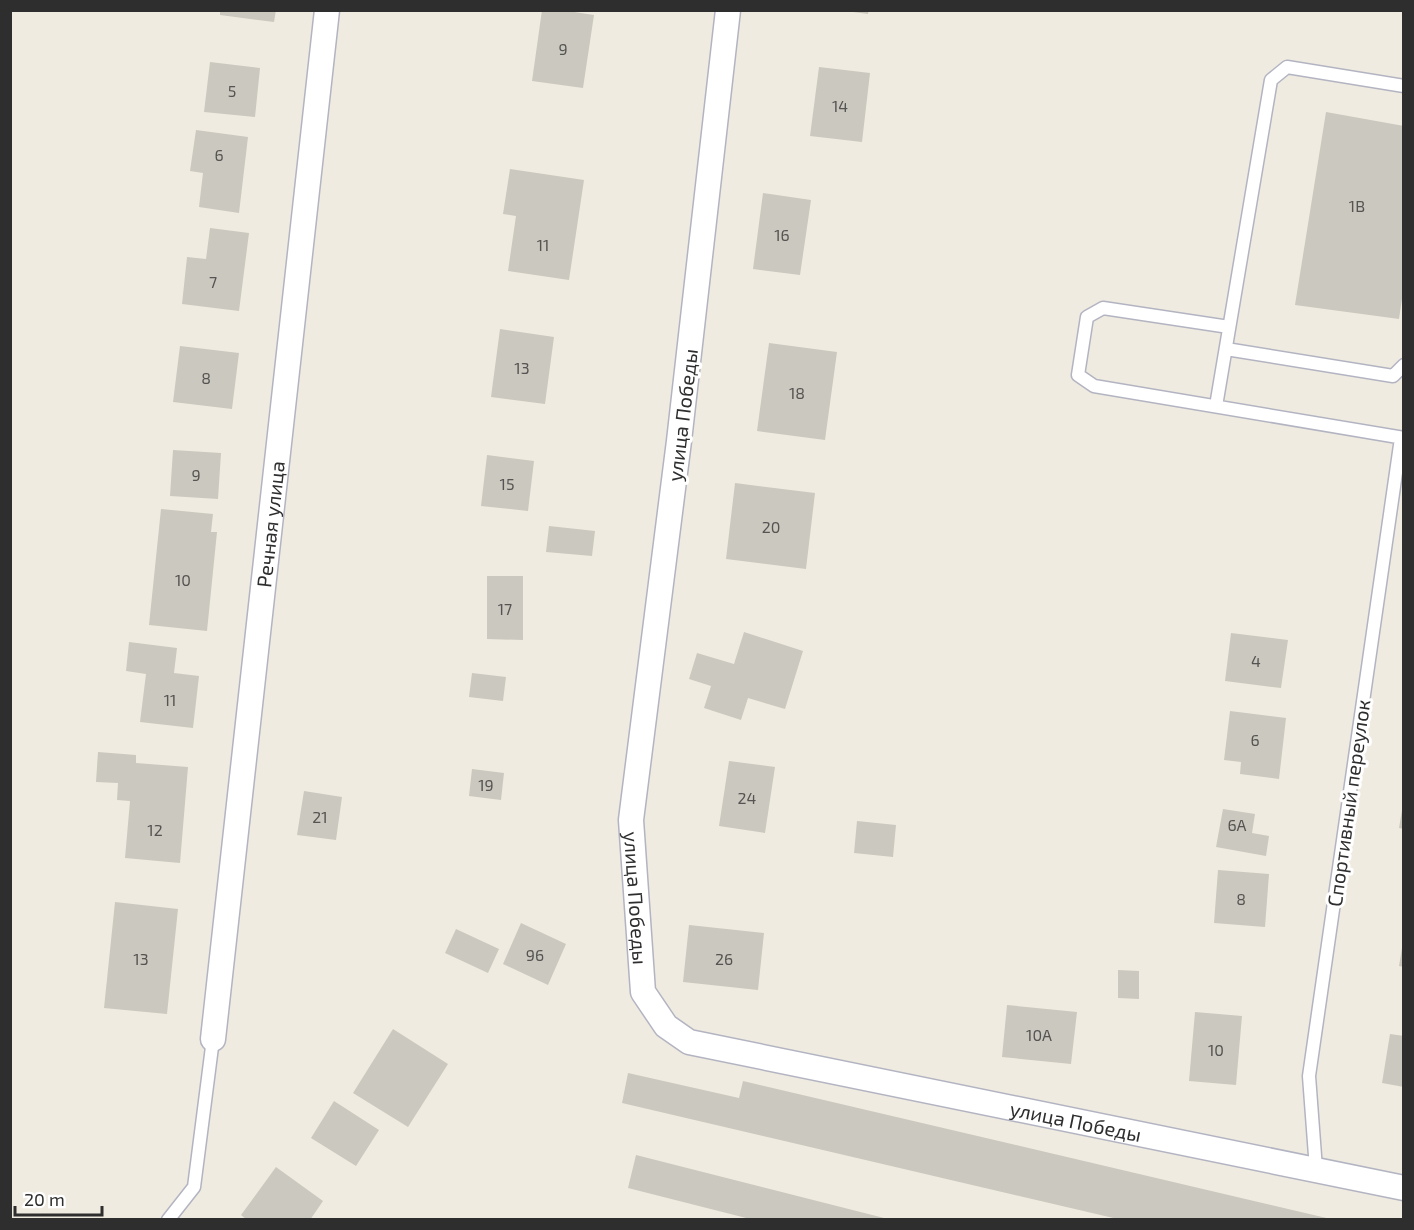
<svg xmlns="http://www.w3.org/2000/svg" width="1414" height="1230" font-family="'Exo 2',sans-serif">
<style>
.building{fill:#cbc8bf}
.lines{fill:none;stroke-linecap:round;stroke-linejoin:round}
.service-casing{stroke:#b3b4c2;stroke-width:15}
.minor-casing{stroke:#b3b4c2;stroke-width:27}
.service{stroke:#fff;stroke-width:12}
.minor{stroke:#fff;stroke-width:24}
.labels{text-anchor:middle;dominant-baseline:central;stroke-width:6;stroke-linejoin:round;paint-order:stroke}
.number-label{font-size:16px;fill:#555452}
.street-label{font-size:20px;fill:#2e2e2e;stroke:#fff}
</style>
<rect width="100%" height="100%" fill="#f0ebe0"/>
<path class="building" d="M220 10H276L274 22 220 15Z
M542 10H561L594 15 583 88 532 81Z
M854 10H869L868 14 853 12Z
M210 62 260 68 255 117 204 112Z
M819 67 870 73 862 142 810 136Z
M1326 112 1404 126V285L1399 319 1295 305Z
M196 130 248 137 239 213 199 207 203 173 190 171Z
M510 169 584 180 569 280 508 271 516 216 503 214Z
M763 193 811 200 800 275 753 269Z
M210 228 249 233 239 311 182 304 187 257 206 259Z
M500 329 554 337 545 404 491 397Z
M769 343 837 352 825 440 757 431Z
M180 346 239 353 232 409 173 402Z
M173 450 221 453 218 499 170 496Z
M487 455 534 461 528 511 481 506Z
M735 483 815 493 806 569 726 559Z
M161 509 213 514 211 532H217L207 631 149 625Z
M549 526 595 531 592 556 546 552Z
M487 576H523V640L487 639Z
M744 632 803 651 785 709 748 698 741 720 704 708 711 686 689 679 697 653 734 664Z
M1231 633 1288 640 1281 688 1225 681Z
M129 642 177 648 174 673 199 676 193 728 140 722 146 674 126 671Z
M472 673 506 677 503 701 469 697Z
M1230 711 1286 718 1279 779 1240 774 1241 762 1224 760Z
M98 752 136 755V763L188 767 180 863 125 858 130 801 117 800 118 783 96 782Z
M729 761 775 767 765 833 719 826Z
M472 769 504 773 501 800 469 796Z
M304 791 342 797 336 840 297 835Z
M1223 809 1255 814 1252 833 1269 836 1266 856 1216 847Z
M1402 810H1404V829L1399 828Z
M857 821 896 825 893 857 854 853Z
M1218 870 1269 874 1265 927 1214 923Z
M115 902 178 909 167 1014 104 1008Z
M521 923 566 944 548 985 503 964Z
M689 925 764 933 758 990 683 982Z
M456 929 499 949 488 973 445 953Z
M1402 948H1404V967L1399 966Z
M1118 970 1139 971V999L1118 998Z
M1007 1005 1077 1012 1071 1064 1002 1057Z
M1195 1012 1242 1016 1236 1085 1189 1081Z
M393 1029 448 1064 408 1127 353 1093Z
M1390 1034 1404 1036V1087L1382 1083Z
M628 1073 739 1098 743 1081 1335 1220H1122L622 1103Z
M334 1101 379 1130 356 1166 311 1138Z
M636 1155 888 1219V1220H754L628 1188Z
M276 1167 323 1201 310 1220H247L241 1215Z"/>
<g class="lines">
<g class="service-casing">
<path id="service" d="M1229 327 1103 308 1087 317 1078 375 1094 386 1404 438
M1226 349 1393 376 1404 365
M1216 406 1271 80 1287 67 1404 86
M1316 1169 1309 1076 1401 438
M168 1220 194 1187 213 1039"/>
</g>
<g class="minor-casing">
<g id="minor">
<path id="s1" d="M728 10 679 441 631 820 643 992 666 1026 689 1042 1404 1188"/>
<path id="s2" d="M213 1039 327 10"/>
</g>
</g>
<use href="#service" class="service"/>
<use href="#minor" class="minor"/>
</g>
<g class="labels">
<g class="number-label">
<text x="563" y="48">9</text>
<text x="232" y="90">5</text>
<text x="840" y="105">14</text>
<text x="219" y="154">6</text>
<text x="1357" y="205">1В</text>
<text x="782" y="234">16</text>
<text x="543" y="244">11</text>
<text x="213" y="281">7</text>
<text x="522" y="367">13</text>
<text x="206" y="377">8</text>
<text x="797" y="392">18</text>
<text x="196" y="474">9</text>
<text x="507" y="483">15</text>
<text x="771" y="526">20</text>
<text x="183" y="579">10</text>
<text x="505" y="608">17</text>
<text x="1256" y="660">4</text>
<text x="170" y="699">11</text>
<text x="1255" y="739">6</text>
<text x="486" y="784">19</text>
<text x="747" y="797">24</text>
<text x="320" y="816">21</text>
<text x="1237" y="824">6А</text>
<text x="155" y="829">12</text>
<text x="1241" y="898">8</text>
<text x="535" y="954">96</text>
<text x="141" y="958">13</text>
<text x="724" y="958">26</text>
<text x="1039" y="1034">10А</text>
<text x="1216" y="1049">10</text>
</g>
<g class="street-label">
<text transform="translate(682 415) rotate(-83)">улица Победы</text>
<text stroke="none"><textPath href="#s2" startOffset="518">Речная улица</textPath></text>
<text transform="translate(1348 803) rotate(-82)">Спортивный переулок</text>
<text stroke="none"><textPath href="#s1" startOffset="894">улица Победы</textPath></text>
<text stroke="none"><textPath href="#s1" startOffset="1452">улица Победы</textPath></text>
</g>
</g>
<rect width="1414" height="1230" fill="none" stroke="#2e2e2e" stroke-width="24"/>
<path d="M15 1206v9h87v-9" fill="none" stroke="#2e2e2e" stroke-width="3"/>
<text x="24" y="1206" font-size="18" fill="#2e2e2e" stroke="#ffffff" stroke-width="4.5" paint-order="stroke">20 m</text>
</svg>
